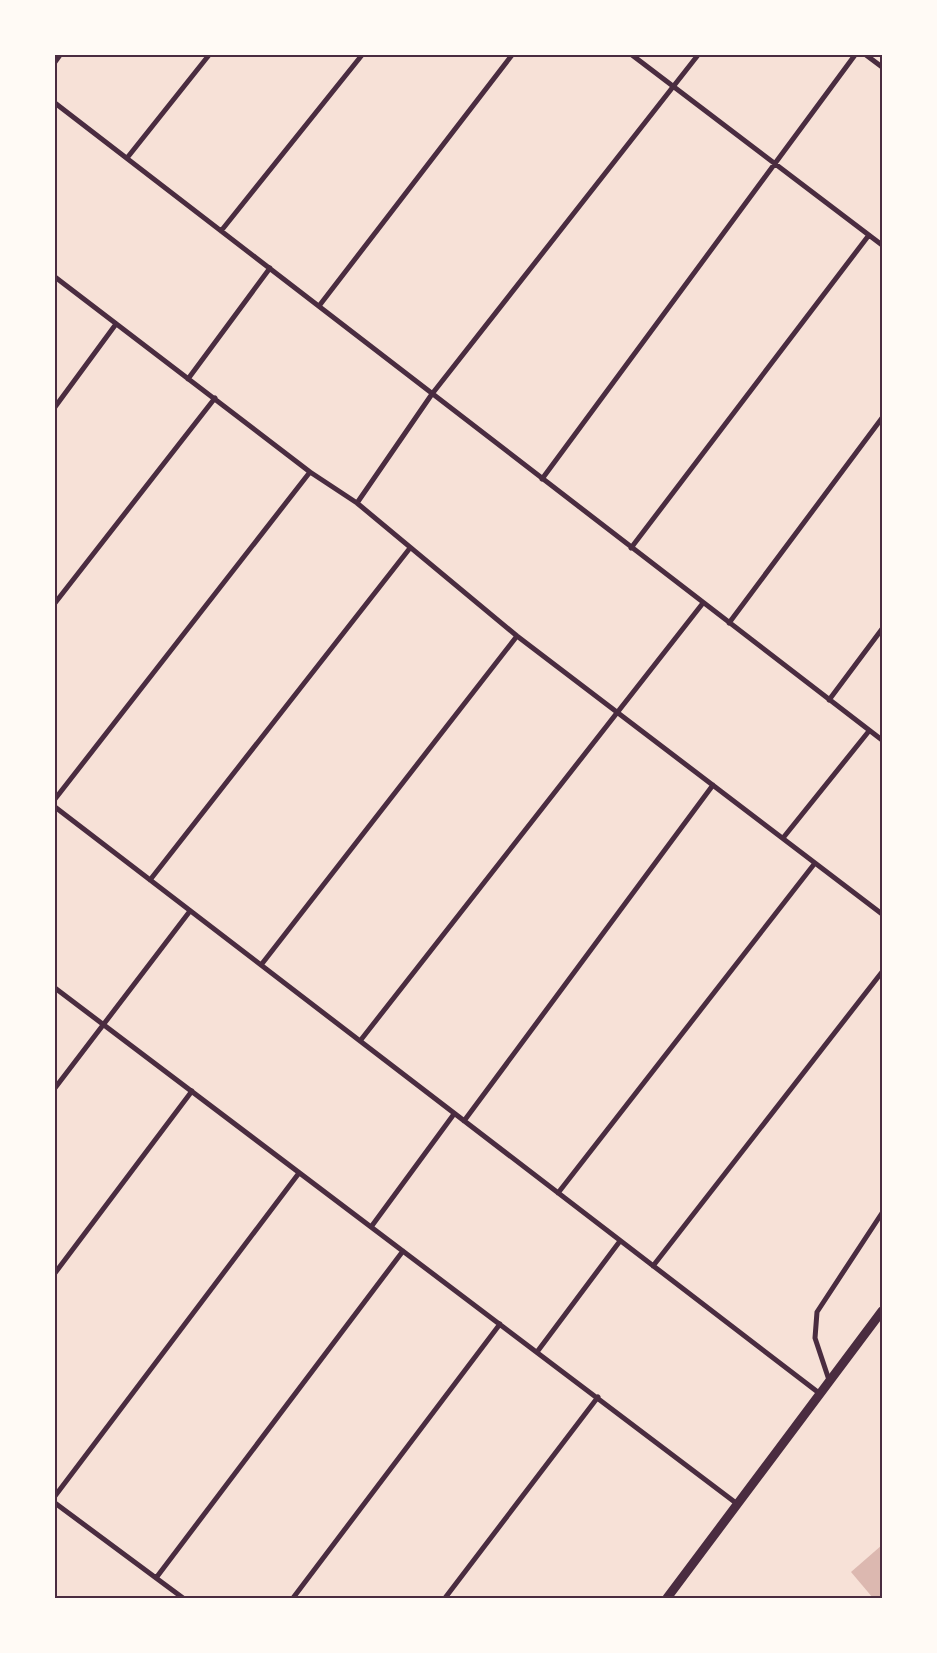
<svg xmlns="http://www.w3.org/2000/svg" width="937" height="1653" font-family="Overpass,sans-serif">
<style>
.water{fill:#dcb8b0}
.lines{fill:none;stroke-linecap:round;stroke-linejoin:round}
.minor{stroke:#4a2c40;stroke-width:5}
.tertiary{stroke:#4a2c40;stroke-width:9}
.neatline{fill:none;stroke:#4a2c40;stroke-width:2}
</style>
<rect width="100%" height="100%" fill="#f7e1d7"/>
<path class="water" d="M882 1545V1598H873L851 1572Z"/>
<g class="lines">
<path class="minor" d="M632 55 882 245
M866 55 882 67
M55 62 60 55
M55 103 882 740
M127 158 209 55
M221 231 362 55
M55 277 310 472 357 503 517 636 882 914
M319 306 512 55
M188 379 270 268
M55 407 116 324
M542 479 855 55
M357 503 432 394 698 55
M631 548 869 235
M55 603 215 398
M729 623 882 418
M829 700 882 629
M55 799 310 472
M55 807 819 1393
M783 838 869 731
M150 880 410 548
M261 965 517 636
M55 988 736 1503
M360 1041 703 603
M55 1088 190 911
M464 1121 713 785
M558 1193 815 863
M371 1227 454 1114
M653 1266 882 972
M55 1273 192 1091
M537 1352 620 1241
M829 1380 815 1338 817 1312 882 1213
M55 1496 299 1173
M55 1503 183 1598
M156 1578 403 1251
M293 1598 500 1324
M445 1598 598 1397"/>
<path class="tertiary" d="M667 1598 882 1311"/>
</g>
<rect width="937" height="1653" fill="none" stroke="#fffaf5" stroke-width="112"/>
<rect x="56" y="56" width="825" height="1541" class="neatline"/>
</svg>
